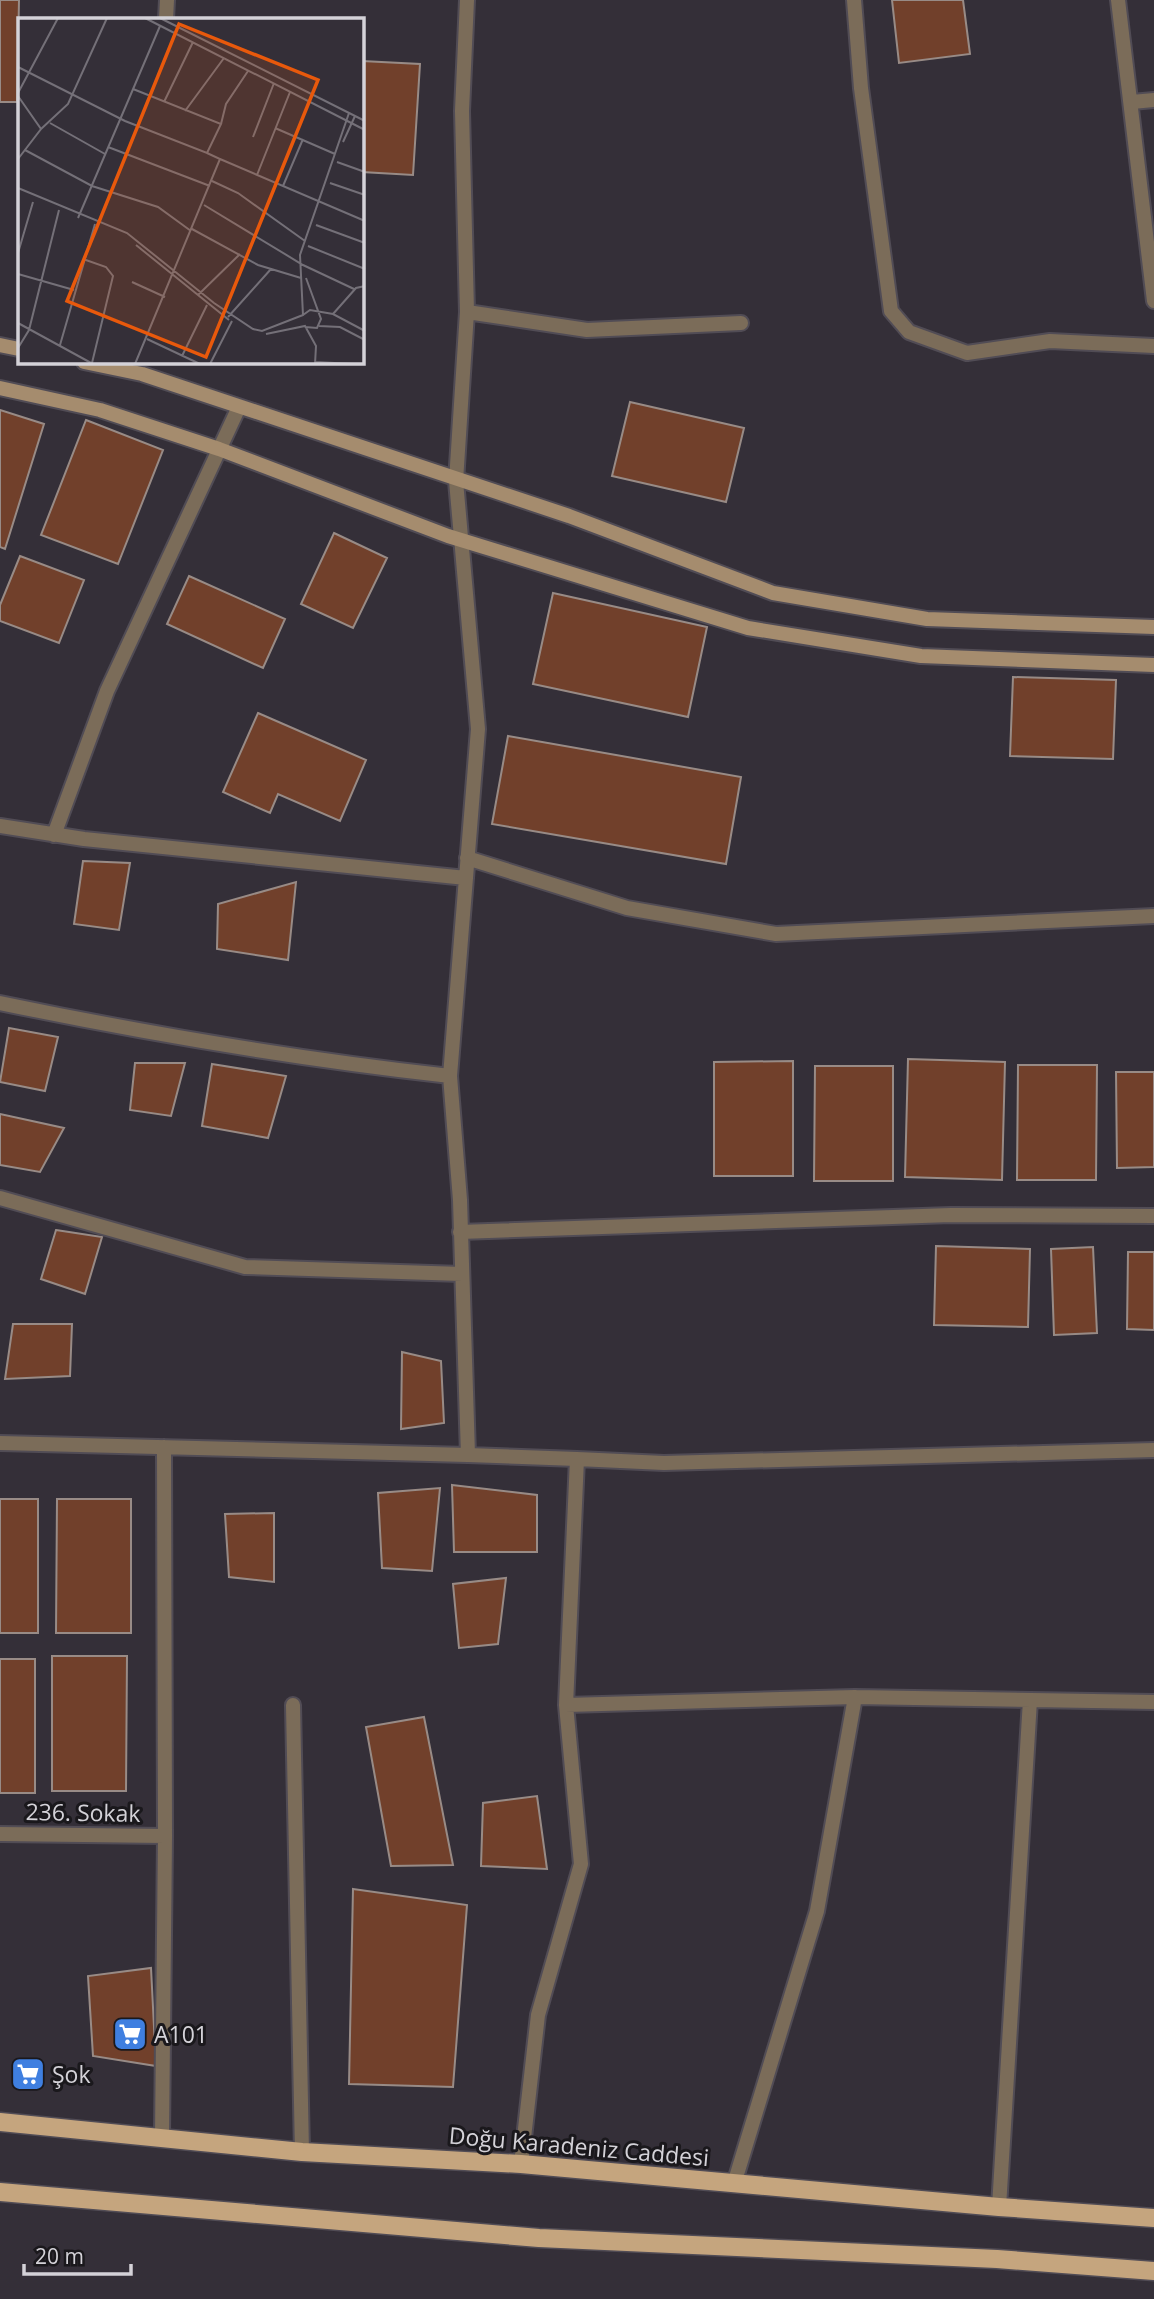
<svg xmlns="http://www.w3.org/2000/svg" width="1154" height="2299" font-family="'Open Sans',sans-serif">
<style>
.building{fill:#71402b;stroke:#988b86;stroke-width:2}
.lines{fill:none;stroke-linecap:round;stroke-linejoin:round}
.street-casing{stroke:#514c55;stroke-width:18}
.secondary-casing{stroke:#514c55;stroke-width:18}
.primary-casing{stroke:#514c55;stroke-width:21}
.street{stroke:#7b6c59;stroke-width:14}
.secondary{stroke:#a58c6e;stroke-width:14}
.primary{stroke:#c5a57e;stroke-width:18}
.labels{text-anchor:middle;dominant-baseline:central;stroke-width:6;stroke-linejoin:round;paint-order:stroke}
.street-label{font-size:23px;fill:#d4d2d8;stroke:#1a181c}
.poi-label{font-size:23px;fill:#d4d2d8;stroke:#1a181c;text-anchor:start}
.inset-road{fill:none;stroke:#747078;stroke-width:2}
.view{fill:#e8590c;fill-opacity:0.15;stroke:#e8590c;stroke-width:3.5}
.inset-edge{fill:none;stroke:#d4d2d8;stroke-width:3.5}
</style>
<rect width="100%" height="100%" fill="#342f38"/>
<path class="building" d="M0 0H19L17 102H0Z
M892 0H963L970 54 899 63Z
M362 61 420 64 413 175 362 172Z
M630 402 744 428 726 502 612 476Z
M0 410 44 424 5 549 0 547Z
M86 420 163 450 118 564 41 535Z
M334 533 387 558 353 628 301 604Z
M20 556 84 580 59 643 0 621V605Z
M189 576 285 619 263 668 167 624Z
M553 593 707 627 688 717 533 684Z
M1013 677 1116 680 1113 759 1010 756Z
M258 713 366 760 340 821 278 794 270 813 223 792Z
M508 736 741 777 726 864 492 824Z
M83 861 130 863 119 930 74 924Z
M296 882 288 960 217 949 218 904Z
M9 1028 58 1037 45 1091 0 1082Z
M908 1059 1005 1062 1002 1180 905 1177Z
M793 1061V1176H714V1062Z
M135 1063H185L171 1116 130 1110Z
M212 1064 286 1076 268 1138 202 1126Z
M1018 1065H1097L1096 1180H1017Z
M815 1066H893V1181H814Z
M1116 1072H1154V1167L1117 1168Z
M0 1114 64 1128 40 1172 0 1165Z
M56 1230 102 1237 85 1294 41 1279Z
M936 1246 1030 1249 1028 1327 934 1325Z
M1093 1247 1097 1333 1054 1335 1051 1249Z
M1128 1252H1154V1330L1127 1329Z
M13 1324H72L70 1376 5 1379Z
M402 1352 441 1361 444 1423 401 1429Z
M452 1485 537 1495V1552H454Z
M440 1488 432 1571 382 1568 378 1493Z
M0 1499H38V1633H0Z
M57 1499H131V1633H56Z
M274 1513V1582L229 1577 225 1514Z
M506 1578 498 1644 459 1648 453 1584Z
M52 1656H127L126 1791H52Z
M0 1659H35V1793H0Z
M424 1717 453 1865 391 1866 366 1727Z
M537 1796 547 1869 481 1866 483 1803Z
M353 1889 467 1905 453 2087 349 2084Z
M151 1968 156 2066 93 2056 88 1976Z"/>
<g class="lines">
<g class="street-casing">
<path id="street" d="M467 0 462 111 467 312 456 481 478 729 450 1076 460 1200 468 1455 577 1459
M854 0 861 88 891 311 909 332 967 353 1050 341 1154 346
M1118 0 1154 301
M166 19 167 0
M1132 102 1154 100
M467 312 587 330 741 323
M0 826 84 839 466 878
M54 835 107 691 239 407
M467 858 627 908 776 934 1154 916
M0 1003C149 1034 298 1059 450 1076
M0 1198 245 1267 462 1274
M460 1232 951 1215 1154 1216
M0 1443 468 1455
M1154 1450 664 1463 577 1459 566 1705 855 1697 1154 1702
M293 1705 302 2152
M0 1834 165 1836
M162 2137 165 1836 164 1447
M521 2164 538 2015 581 1864 566 1705
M734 2184 817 1911 855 1697
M999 2207 1030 1700"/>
</g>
<g class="secondary-casing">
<path id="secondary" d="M0 345 19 349
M84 362 142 374 569 516 773 593 927 619 1154 627
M0 388 100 410 219 449 448 536 748 628 921 656 1154 665"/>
</g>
<g class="primary-casing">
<path id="primary" d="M0 2122 302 2152 521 2164 999 2207 1154 2218
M0 2192 539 2238 997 2259 1154 2271"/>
</g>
<use href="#street" class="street"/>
<use href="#secondary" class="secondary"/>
<use href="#primary" class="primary"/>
</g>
<defs>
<g id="supermarket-square" transform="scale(1.75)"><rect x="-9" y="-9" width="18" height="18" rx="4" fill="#3f7fe0" stroke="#1a181c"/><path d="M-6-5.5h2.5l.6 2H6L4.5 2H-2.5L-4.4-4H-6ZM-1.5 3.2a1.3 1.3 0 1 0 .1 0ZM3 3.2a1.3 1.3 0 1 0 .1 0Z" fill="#fff"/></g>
</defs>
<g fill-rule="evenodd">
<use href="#supermarket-square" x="130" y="2034"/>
<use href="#supermarket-square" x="28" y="2074"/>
</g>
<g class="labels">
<g class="street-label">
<text transform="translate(83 1812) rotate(1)">236. Sokak</text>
<text transform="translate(579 2146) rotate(5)">Doğu Karadeniz Caddesi</text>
</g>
<g class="poi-label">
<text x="154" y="2034">A101</text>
<text x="52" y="2074">Şok</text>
</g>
</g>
<g transform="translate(18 18)">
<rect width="346" height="346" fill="#342f38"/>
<path class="inset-road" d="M127 0 347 112M142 0 347 103M0 49 107 103 189 135 203 106 115 71M0 75 40 0M0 78 23 111 0 141M146 84 175 24M167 93 206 40M32 105 87 136M203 106 208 86 230 53M257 110 317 136M23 111 50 86 89 0M235 119 256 65M325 124 337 98M90 129 192 168M7 132 74 168 140 189 173 213M202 141 347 203M319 144 347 154M239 157 272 74M194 163 220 175 287 223M312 165 347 177M265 168 285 121M0 170 109 215 196 285 235 311 244 313 285 297 282 237 331 95M186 187 285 247 336 271M60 200 142 8M298 207 347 225M174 211 240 247 283 260M118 227 211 302M290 228 347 251M0 235 15 184M65 241 88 249 95 258 74 345M0 256 56 272M114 264 147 279M180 277 222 236M315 296 338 270 347 268M285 297 292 292 315 296 347 313M210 299 253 251M0 305 75 346M301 308 322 309 347 322M287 309 299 310 303 301 288 260M248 316 287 308 298 328 297 346M129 321 182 346M42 327 77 206M0 330 11 312 41 192M164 338 189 287M297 344 336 346M117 346 202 141 189 135M192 346 214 303"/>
<path class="view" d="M161 6 300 62 188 339 49 283Z"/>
<rect width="346" height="346" class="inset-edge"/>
</g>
<path d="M24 2264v10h107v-10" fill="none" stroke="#d4d2d8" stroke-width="3.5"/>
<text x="35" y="2264" font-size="21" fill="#d4d2d8" stroke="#1a181c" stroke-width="5" paint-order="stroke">20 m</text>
</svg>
